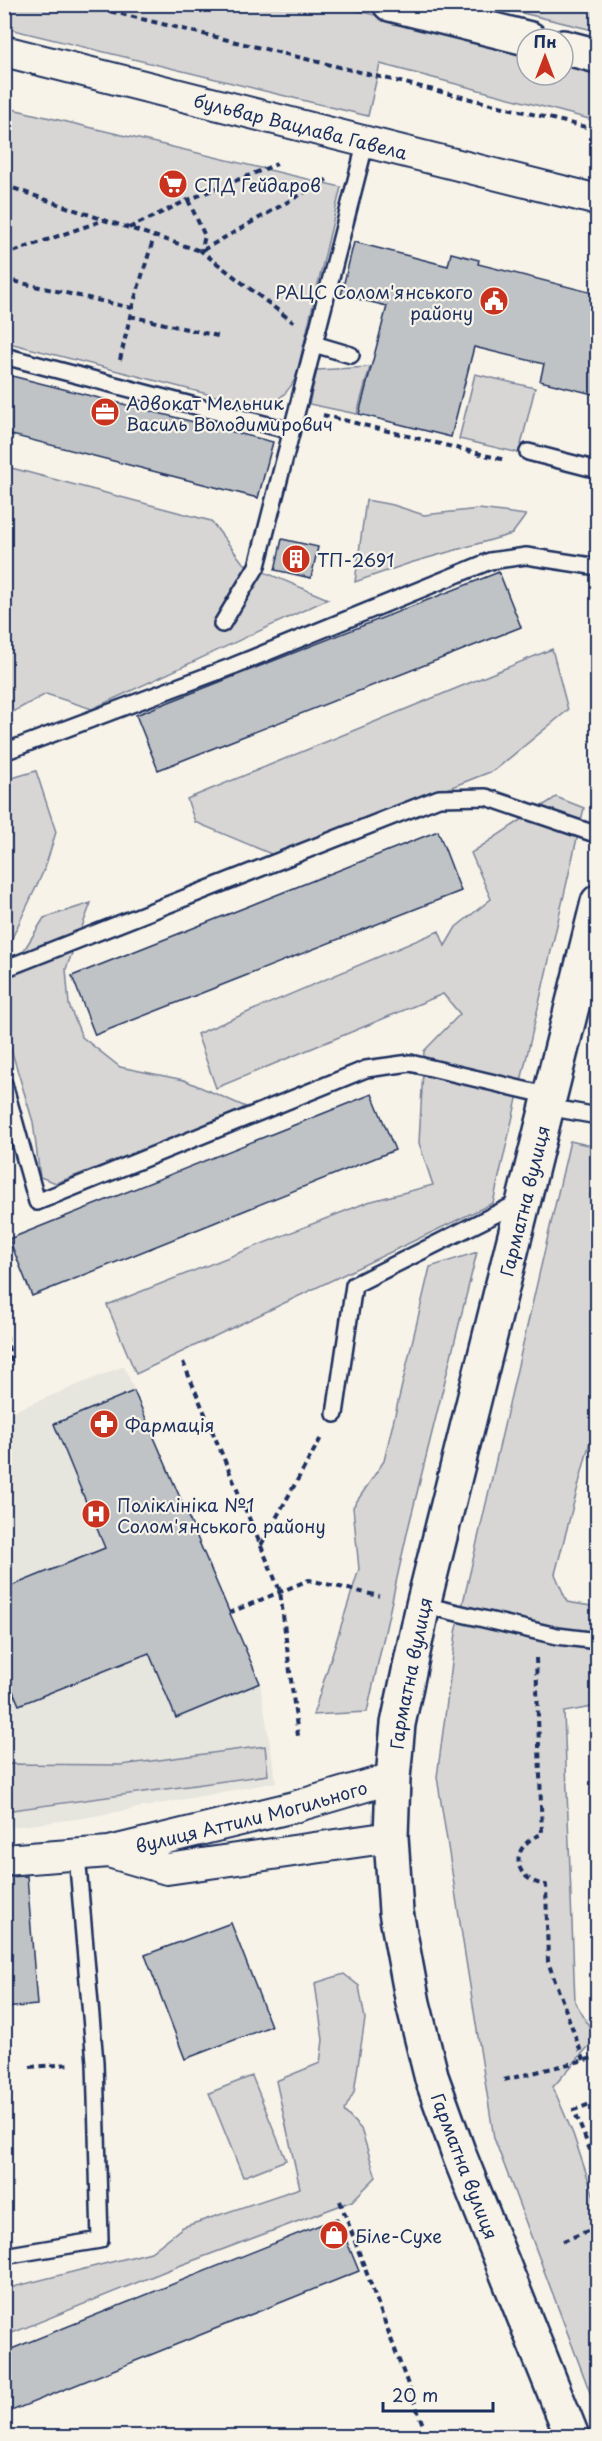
<svg xmlns="http://www.w3.org/2000/svg" width="602" height="2441" font-family="'Playpen Sans',sans-serif">
<style>
.built{fill:#e6e5de}
.green{fill:#d7d6d4;stroke:#798299;stroke-width:1.5}
.building{fill:#c0c3c5;stroke:#1b2f5e;stroke-width:1.5}
.lines{fill:none;stroke-linecap:round;stroke-linejoin:round}
.lane-casing{stroke:#1b2f5e;stroke-width:20}
.street-casing{stroke:#1b2f5e;stroke-width:34}
.secondary-casing{stroke:#1b2f5e;stroke-width:38}
.path{stroke:#1b2f5e;stroke-width:4;stroke-dasharray:6 4.5;stroke-linecap:butt}
.lane{stroke:#f7f3e8;stroke-width:15}
.street{stroke:#f7f3e8;stroke-width:30}
.secondary{stroke:#f7f3e8;stroke-width:33}
.labels{text-anchor:middle;dominant-baseline:central;stroke-width:4.5;stroke-linejoin:round;paint-order:stroke}
.street-label{font-size:18px;fill:#1b2f5e;stroke:#f7f3e8}
.poi-label{font-size:18px;fill:#1b2f5e;stroke:#f7f3e8;text-anchor:start}
</style>
<rect width="100%" height="100%" fill="#f7f3e8"/>
<filter id="ink" filterUnits="userSpaceOnUse"><feTurbulence type="fractalNoise" baseFrequency=".0167" numOctaves="2"/><feDisplacementMap in="SourceGraphic" scale="12" xChannelSelector="R" yChannelSelector="G"/><feConvolveMatrix kernelMatrix="1 2 1 2 8 2 1 2 1" color-interpolation-filters="sRGB"/></filter>
<g filter="url(#ink)">
<path class="built" d="M124 1366 260 1683 276 1782 84 1818 5 1828 4 1415Z"/>
<path class="green" d="M5 5H335L527 53V75H563V62L597 70V121L380 64 368 116 5 28Z
M489 5H597V31Z
M4 107 341 187 296 377C284 401 272 405 246 404L5 342Z
M370 367 357 414 309 404 317 370Z
M475 374 535 388 519 453 459 439Z
M4 466 211 521 243 563 328 599 92 709 46 694 5 716Z
M366 500 393 505 424 515 479 509 526 515 512 534 410 563 355 582Z
M552 649 568 710 495 770 276 856 195 822 187 799Z
M36 771 56 832 45 868 5 953V780Z
M556 797 584 808 493 1203 136 1374 107 1305 368 1202 433 1185 419 1143 424 1051 460 1014 443 994 216 1088 197 1034 439 931 445 946 456 927 491 899 471 853Z
M91 903 66 969 69 1005 82 1037 120 1067 184 1080 246 1107 194 1131 56 1183 40 1177 33 1122 5 1029 4 982 44 918Z
M570 1141 597 1147V1415L555 1574 567 1602 597 1607V1706L564 1712 575 2002 596 2038 553 2087 573 2134 597 2205V2411L494 2138 437 1777 456 1633Z
M477 1252 408 1529 367 1712 313 1715 359 1569 353 1507 384 1461 430 1267Z
M265 1746 268 1775 5 1811V1764L121 1765Z
M344 1974 359 1986 365 2019 354 2092 344 2111 361 2129 376 2177 352 2201 168 2270 5 2336V2289L151 2252 183 2227 300 2188 276 2081 320 2063 323 2040 315 1983Z
M252 2076 286 2160 243 2177 209 2093Z"/>
<path class="building" d="M354 242 448 266 451 253 479 260 478 264 597 294V395L540 381 544 364 474 347 451 437 359 414 387 306 341 295Z
M4 374 273 442 258 498 4 433Z
M282 539 318 547 311 578 275 570Z
M499 572 521 627 158 770 136 715Z
M438 831 461 891 95 1035 72 976Z
M372 1094 395 1150 32 1296 9 1239Z
M134 1391 260 1683 176 1718 149 1653 19 1705 4 1670V1589L105 1548 54 1424Z
M27 1876 37 2005 4 2008V1877Z
M231 1923 271 2026 185 2059 145 1955Z
M337 2218 359 2271 4 2414V2352Z"/>
<g class="lines">
<g class="lane-casing">
<path id="lane" d="M314 344 351 355
M4 356 291 431
M528 452 598 470
M222 624 257 566 366 141
M4 752 233 666 490 561 526 556 598 567
M4 969 439 798 486 797 598 835
M4 1084 37 1202 366 1069 410 1063 550 1096
M547 1107 598 1116
M335 1414 354 1285 522 1201
M423 1605 557 1636 598 1641
M4 2256 100 2240 95 2062 77 1855"/>
</g>
<g class="street-casing">
<g id="street">
<path id="s1" d="M4 51 598 200"/>
<path d="M112 1853 167 1869 391 1837"/>
<path id="s2" d="M4 1860 109 1852 294 1807 393 1778"/>
</g>
</g>
<g class="secondary-casing">
<g id="secondary">
<path d="M390 4 530 39"/>
<path d="M563 47 598 56"/>
<path id="s3" d="M572 2436 460 2157 432 2079 413 2003 396 1912 391 1837 393 1778 398 1724 423 1605 598 902"/>
</g>
</g>
<path class="path" d="M80 4 598 130
M4 185 104 220
M188 200 205 236 201 251 293 322
M129 228 188 200 277 164
M4 255 104 220 201 251 328 179
M4 279 132 308
M130 316 222 337
M120 360 132 308 154 237
M323 415 505 460
M590 1196 598 1195
M4 1214 14 1211
M4 1325 12 1365 4 1369
M183 1362 280 1591 298 1736
M261 1545 322 1436
M229 1613 309 1580 379 1596
M536 1658 542 1834C509 1845 511 1880 546 1885L548 1962 584 2060
M30 2067 70 2064
M504 2080 597 2057 598 2059
M598 2101 574 2110 598 2170
M340 2201 427 2436
M563 2241 598 2227
M596 2321 598 2320"/>
<use href="#lane" class="lane"/>
<use href="#street" class="street"/>
<use href="#secondary" class="secondary"/>
</g>
</g>
<defs>
<g id="supermarket-disc" transform="scale(1.5)"><circle r="9.5" fill="#c8321e" stroke="#f7f3e8"/><path d="M-6-5.5h2.5l.6 2H6L4.5 2H-2.5L-4.4-4H-6ZM-1.5 3.2a1.3 1.3 0 1 0 .1 0ZM3 3.2a1.3 1.3 0 1 0 .1 0Z" fill="#fff"/></g>
<g id="civic-disc" transform="scale(1.5)"><circle r="9.5" fill="#c8321e" stroke="#f7f3e8"/><path d="M-.6-6.5H3V-4.5H.6V-3L4-1V1h2V6H-6V1h2V-1L-.6-3ZM-1.2 2.5V6h2.4V2.5Z" fill="#fff"/></g>
<g id="office-disc" transform="scale(1.5)"><circle r="9.5" fill="#c8321e" stroke="#f7f3e8"/><path d="M-6-3h4V-5.5h4V-3h4V5H-6ZM-1-4.5V-3h2v-1.5ZM-6 0V1H6V0Z" fill="#fff"/></g>
<g id="building-disc" transform="scale(1.5)"><circle r="9.5" fill="#c8321e" stroke="#f7f3e8"/><path d="M-4-6H4V6H1V3H-1V6H-4ZM-2.5-4.3h1.7v1.8h-1.7ZM.8-4.3h1.7v1.8H.8ZM-2.5-1h1.7V.8h-1.7ZM.8-1h1.7V.8H.8Z" fill="#fff"/></g>
<g id="pharmacy-disc" transform="scale(1.5)"><circle r="9.5" fill="#c8321e" stroke="#f7f3e8"/><path d="M-2-6h4v4h4v4h-4v4h-4v-4h-4v-4h4Z" fill="#fff"/></g>
<g id="hospital-disc" transform="scale(1.5)"><circle r="9.5" fill="#c8321e" stroke="#f7f3e8"/><path d="M-5-5h3v3.5h4V-5h3V5h-3V1.5h-4V5h-3Z" fill="#fff"/></g>
<g id="shop-disc" transform="scale(1.5)"><circle r="9.5" fill="#c8321e" stroke="#f7f3e8"/><path d="M-5-2.5h2.3a2.7 3.5 0 0 1 5.4 0H5L5.5 6h-11ZM-1.5-2.5h3a1.5 2.3 0 0 0-3 0Z" fill="#fff"/></g>
</defs>
<g fill-rule="evenodd">
<use href="#supermarket-disc" x="173" y="184"/>
<use href="#civic-disc" x="494" y="301"/>
<use href="#office-disc" x="105" y="412"/>
<use href="#building-disc" x="296" y="559"/>
<use href="#pharmacy-disc" x="104" y="1424"/>
<use href="#hospital-disc" x="96" y="1514"/>
<use href="#shop-disc" x="334" y="2235"/>
</g>
<g class="labels">
<g class="street-label">
<text stroke="none"><textPath href="#s1" startOffset="306">бульвар Вацлава Гавела</textPath></text>
<text stroke="none"><textPath href="#s3" startOffset="1281">Гарматна вулиця</textPath></text>
<text stroke="none"><textPath href="#s3" startOffset="795">Гарматна вулиця</textPath></text>
<text stroke="none"><textPath href="#s2" startOffset="252">вулиця Аттили Могильного</textPath></text>
<text transform="translate(465 2166) rotate(69)">Гарматна вулиця</text>
</g>
<g class="poi-label">
<text x="194" y="184">СПД Гейдаров</text>
<text x="473" y="291" text-anchor="end">РАЦС Солом'янського<tspan x="473" dy="21">району</tspan></text>
<text x="126" y="402">Адвокат Мельник<tspan x="126" dy="21">Василь Володимирович</tspan></text>
<text x="317" y="559">ТП-2691</text>
<text x="125" y="1424">Фармація</text>
<text x="117" y="1504">Поліклініка №1<tspan x="117" dy="21">Солом'янського району</tspan></text>
<text x="355" y="2235">Біле-Сухе</text>
</g>
</g>
<rect width="602" height="2441" fill="none" stroke="#f7f3e8" stroke-width="24"/>
<rect x="12" y="12" width="578" height="2417" fill="none" stroke="#1b2f5e" stroke-width="2" filter="url(#ink)"/>
<g transform="translate(545 57)"><circle r="28" fill="#f7f3e8" stroke="#9fa5b1" stroke-width="1.5"/>
<path d="M0-4.5L10 22L0 15L-10 22Z" fill="#c8321e"/>
<text y="-9" font-size="16" font-weight="bold" text-anchor="middle" fill="#1b2f5e">Пн</text>
</g>
<path d="M383 2402v9h110v-9" fill="none" stroke="#1b2f5e" stroke-width="3"/>
<text x="392" y="2402" font-size="18" fill="#1b2f5e" stroke="#f7f3e8" stroke-width="4.5" paint-order="stroke">20 m</text>
</svg>
